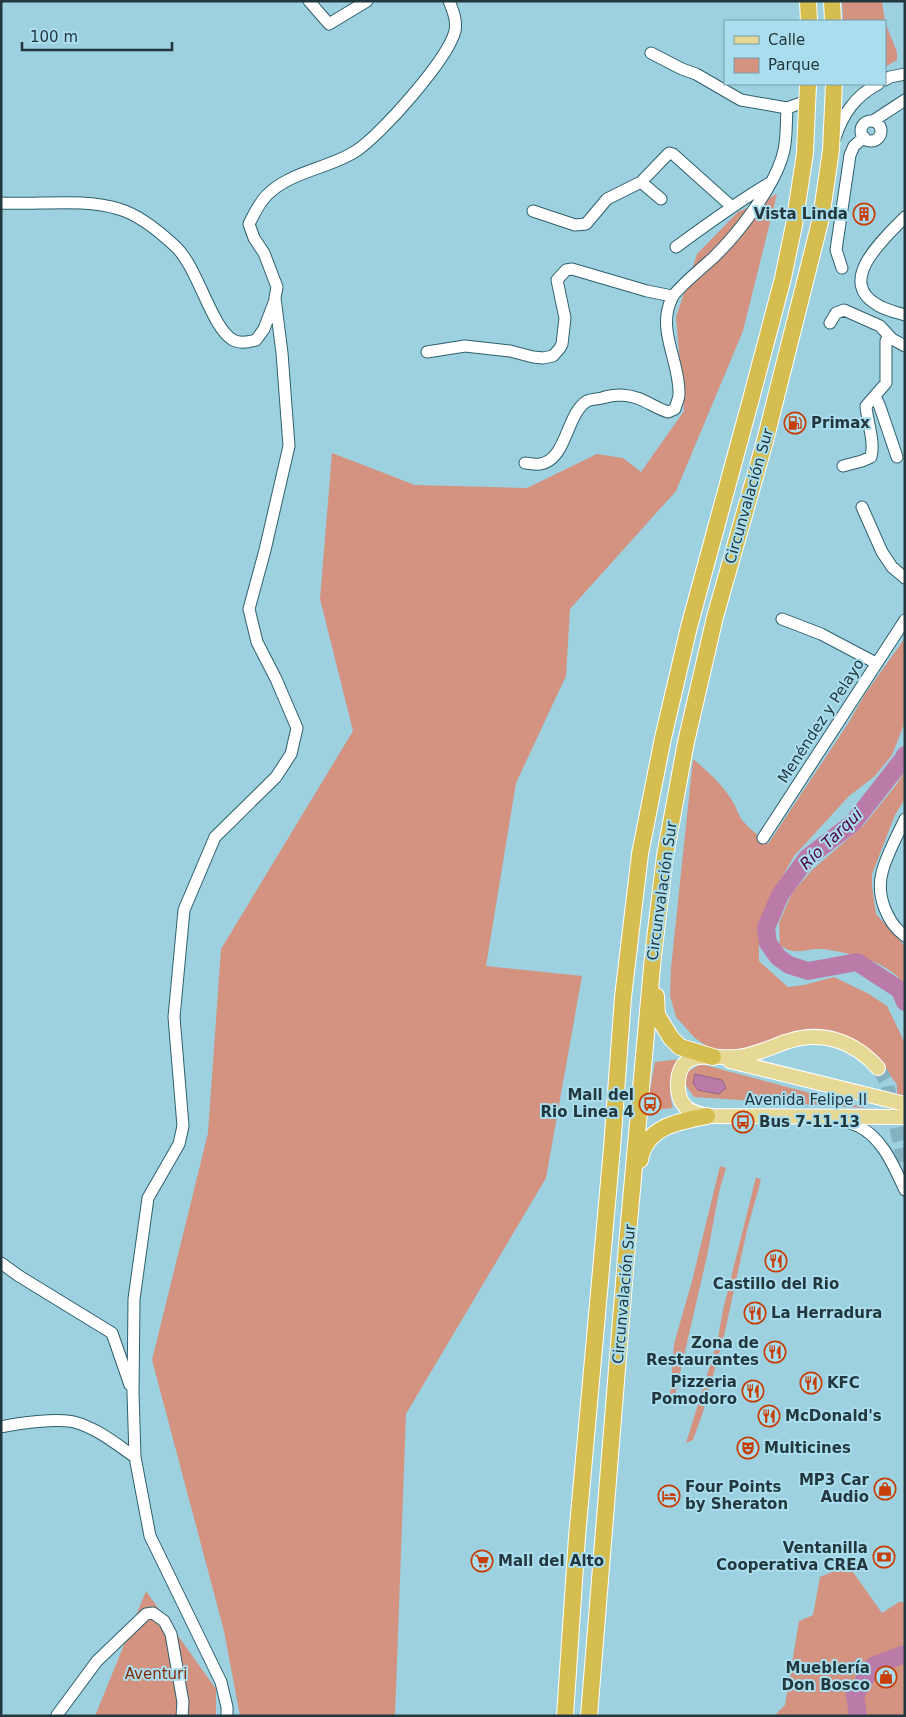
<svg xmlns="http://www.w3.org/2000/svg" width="906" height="1717" font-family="'DejaVu Sans',sans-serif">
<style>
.green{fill:#d39380}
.water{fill:#bb7ba9;stroke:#8d6789}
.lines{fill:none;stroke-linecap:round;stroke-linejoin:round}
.river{stroke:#bb7ba9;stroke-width:18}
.major-tunnel{stroke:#85b2c0;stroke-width:14;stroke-dasharray:14 7;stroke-linecap:butt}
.minor-casing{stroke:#2e606d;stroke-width:13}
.major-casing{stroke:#fff;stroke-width:16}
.highway-casing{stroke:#fff;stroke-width:18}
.minor{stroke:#fff;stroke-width:11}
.major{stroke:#e6d895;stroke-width:14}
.highway{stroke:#d5be4f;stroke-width:16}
.labels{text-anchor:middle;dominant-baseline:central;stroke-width:4;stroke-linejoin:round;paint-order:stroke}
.poi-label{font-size:15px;font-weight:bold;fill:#23383e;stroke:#aadeee;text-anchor:start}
.street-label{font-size:15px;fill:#23383e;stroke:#aadeee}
.park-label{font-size:15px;fill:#842b0b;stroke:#aadeee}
.water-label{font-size:16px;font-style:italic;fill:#4f0041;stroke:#aadeee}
</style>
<rect width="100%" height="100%" fill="#9ed1e0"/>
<path class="green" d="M842 1H882L885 22 897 52V60L885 67V21H843Z
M777 194 743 331 676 491 570 609 566 676 516 783 486 966 582 976 546 1178 406 1414 395 1716H240L224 1631 152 1360 208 1133 221 949 353 731 320 599 332 453 415 485 527 488 597 454 623 458 641 472 684 411 676 317 697 254 738 212Z
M905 638V722L892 755 875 776 849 796 794 856 776 888 759 927V961L788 987 804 985 834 977 869 994 887 1006 905 1043V1096L897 1094V1085L876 1055 842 1035 751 1052 729 1054 711 1049 695 1038 676 1017 670 996 671 968 693 759C707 771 722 784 731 799 736 806 738 814 742 820 750 830 760 836 768 844L849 722 865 694Z
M905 771V799L895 815 872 874V886L876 914 905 946V984C887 964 866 957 840 952 834 951 827 949 821 949 805 948 796 957 780 945L779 923 792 893 812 870 864 825 896 785Z
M681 1059C672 1078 667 1087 673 1108L646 1111 655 1062Z
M701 1064 866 1108 694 1097 685 1084 687 1072Z
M720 1166 726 1168 719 1192 707 1256 674 1399 670 1396 674 1344 692 1281Z
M756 1177 761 1180 747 1230 724 1336 702 1415 693 1440 686 1443 717 1343 723 1310Z
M848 1565 882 1613 899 1602H905V1716H774L785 1705 799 1621 813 1615 820 1577Z
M146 1591 216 1689V1716H95Z"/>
<path class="water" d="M695 1074 722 1080 726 1088 719 1094 698 1090 693 1083Z"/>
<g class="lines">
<path class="river" d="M905 755 903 759 853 823 807 858 780 895 766 928 768 943 778 957 789 965 808 971 857 962 900 990 905 1002
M858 1716 855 1695 873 1666 905 1654"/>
<path class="major-tunnel" d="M878 1068 887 1083 905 1169"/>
<g class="minor-casing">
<path id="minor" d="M309 1 329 24 367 1
M651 53 682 69 696 74 741 100 787 108
M885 80 890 77 905 74
M873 121 905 100
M861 131a10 10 0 1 1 20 0a10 10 0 1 1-20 0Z
M835 138C843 114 855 96 878 84
M641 182 661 199
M1 203C38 205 85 198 119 209 140 215 160 232 176 247 198 268 211 327 233 340 240 344 249 342 256 340L264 329 275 300
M533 211 575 225 586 224 607 199 641 182 669 153 673 154 731 206
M905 217C886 237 836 280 876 304 884 310 896 312 905 315
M676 247C706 225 736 203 768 184
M842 268 836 250 850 155 854 146 864 137
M830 323 836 313 844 310 880 326 892 339
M427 352 465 346 510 351 533 357 543 358 553 356 560 348 562 344 565 318 557 280 566 270 572 269 647 291 672 296
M875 396 880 407 897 457
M525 463C529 463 536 465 540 464 567 460 566 414 587 401 592 399 598 399 602 398 608 396 615 395 621 395 642 396 650 406 668 412L675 409C676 404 679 399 679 394 680 361 656 330 672 298 676 289 704 266 713 258 738 234 777 184 784 150 787 137 786 122 787 108L807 101
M843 466 862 461 871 457C875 440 867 422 866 406L886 383V341L892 339 905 346
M862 507 882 552 892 567 905 578
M782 619 821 634 876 663
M905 819C898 834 885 858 882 873 876 895 887 923 905 936
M763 838 905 620
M836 1119C843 1121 851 1123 858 1126 883 1138 894 1167 905 1190
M1 1263 19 1276 112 1333 130 1385
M1 1427C19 1423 57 1418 74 1422 97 1428 116 1444 135 1457
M57 1715 97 1661 146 1614 153 1613 164 1621 171 1634 183 1702 182 1716
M227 1716V1707L221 1682 150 1536 135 1457 133 1393 134 1299 148 1198 179 1144 183 1126 174 1017 184 910 215 837 276 777 291 754 297 728 276 679 257 642 249 609 265 550 289 446 282 353 275 298 277 287 264 253 254 238 249 224C254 214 259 203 267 195 291 171 328 169 356 151 381 135 448 59 455 31 457 20 453 11 449 1"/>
</g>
<g class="major-casing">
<path id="major" d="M730 1061 905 1104
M878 1068C855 1042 823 1030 789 1041 772 1046 757 1055 738 1057 724 1059 697 1052 686 1062 676 1071 675 1094 684 1105 689 1112 698 1114 707 1116L905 1117"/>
</g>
<g class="highway-casing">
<path id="highway" d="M808 1 809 21
M832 1 833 21
M656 996 657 1015 671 1038 680 1047 713 1057
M640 1160C645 1127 679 1121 707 1116
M565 1716 577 1537 612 1148 623 997 640 854 663 738 689 627 751 399 783 278 794 225 805 153 808 84
M589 1716 627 1245 653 956 665 856 686 742 715 617 765 441 821 218 831 150 834 84"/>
</g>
<use href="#minor" class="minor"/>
<use href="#major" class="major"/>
<use href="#highway" class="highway"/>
</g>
<defs>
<g id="building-ring" transform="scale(1.125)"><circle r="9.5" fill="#aadeee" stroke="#c63f08" stroke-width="1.5"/><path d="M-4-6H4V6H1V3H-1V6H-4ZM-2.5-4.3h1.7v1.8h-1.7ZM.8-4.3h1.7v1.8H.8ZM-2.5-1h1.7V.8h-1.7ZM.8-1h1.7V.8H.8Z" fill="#c63f08"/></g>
<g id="fuel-ring" transform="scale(1.125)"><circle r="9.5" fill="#aadeee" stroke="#c63f08" stroke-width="1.5"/><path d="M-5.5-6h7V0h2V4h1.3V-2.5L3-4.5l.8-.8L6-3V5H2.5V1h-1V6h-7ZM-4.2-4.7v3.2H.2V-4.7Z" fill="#c63f08"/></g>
<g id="bus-ring" transform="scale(1.125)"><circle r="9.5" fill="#aadeee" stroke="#c63f08" stroke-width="1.5"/><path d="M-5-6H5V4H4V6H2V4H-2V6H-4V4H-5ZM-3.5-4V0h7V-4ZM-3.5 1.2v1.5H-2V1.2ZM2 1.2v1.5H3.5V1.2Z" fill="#c63f08"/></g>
<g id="restaurant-ring" transform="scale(1.125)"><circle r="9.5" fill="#aadeee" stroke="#c63f08" stroke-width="1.5"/><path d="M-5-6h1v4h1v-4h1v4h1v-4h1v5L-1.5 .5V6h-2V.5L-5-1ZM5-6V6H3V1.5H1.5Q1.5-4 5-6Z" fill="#c63f08"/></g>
<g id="theatre-ring" transform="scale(1.125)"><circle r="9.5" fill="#aadeee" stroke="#c63f08" stroke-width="1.5"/><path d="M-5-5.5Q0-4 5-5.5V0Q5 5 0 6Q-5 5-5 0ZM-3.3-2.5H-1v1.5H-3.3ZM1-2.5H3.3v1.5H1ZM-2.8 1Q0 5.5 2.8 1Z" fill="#c63f08"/></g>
<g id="shop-ring" transform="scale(1.125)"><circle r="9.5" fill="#aadeee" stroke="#c63f08" stroke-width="1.5"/><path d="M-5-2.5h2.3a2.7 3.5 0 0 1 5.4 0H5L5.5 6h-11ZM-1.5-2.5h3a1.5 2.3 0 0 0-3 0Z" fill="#c63f08"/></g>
<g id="hotel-ring" transform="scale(1.125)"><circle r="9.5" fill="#aadeee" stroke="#c63f08" stroke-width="1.5"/><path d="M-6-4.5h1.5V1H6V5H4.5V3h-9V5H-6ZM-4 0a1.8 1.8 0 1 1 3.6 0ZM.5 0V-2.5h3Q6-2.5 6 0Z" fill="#c63f08"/></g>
<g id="bank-ring" transform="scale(1.125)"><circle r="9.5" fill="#aadeee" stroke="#c63f08" stroke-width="1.5"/><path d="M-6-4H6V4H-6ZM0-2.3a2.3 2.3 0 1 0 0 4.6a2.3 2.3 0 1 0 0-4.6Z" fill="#c63f08"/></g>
<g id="supermarket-ring" transform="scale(1.125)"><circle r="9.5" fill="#aadeee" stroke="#c63f08" stroke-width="1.5"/><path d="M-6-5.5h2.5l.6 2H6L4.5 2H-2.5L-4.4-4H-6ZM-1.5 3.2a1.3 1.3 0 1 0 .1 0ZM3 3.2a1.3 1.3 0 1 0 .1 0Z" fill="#c63f08"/></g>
</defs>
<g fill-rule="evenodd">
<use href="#building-ring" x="864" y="214"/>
<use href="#fuel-ring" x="795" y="423"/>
<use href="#bus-ring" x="650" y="1104"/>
<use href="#bus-ring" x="743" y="1122"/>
<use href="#restaurant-ring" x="776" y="1261"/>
<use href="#restaurant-ring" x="755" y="1313"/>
<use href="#restaurant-ring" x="775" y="1352"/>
<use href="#restaurant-ring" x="811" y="1383"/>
<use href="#restaurant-ring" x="753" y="1391"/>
<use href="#restaurant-ring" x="769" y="1416"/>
<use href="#theatre-ring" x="748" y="1448"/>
<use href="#shop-ring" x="885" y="1489"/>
<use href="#hotel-ring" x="669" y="1496"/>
<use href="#bank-ring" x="884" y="1557"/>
<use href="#supermarket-ring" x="482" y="1561"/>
<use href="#shop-ring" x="886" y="1677"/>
</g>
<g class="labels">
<g class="poi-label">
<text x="848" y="214" text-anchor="end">Vista Linda</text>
<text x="811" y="423">Primax</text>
<text x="634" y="1095" text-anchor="end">Mall del<tspan x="634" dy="17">Rio Linea 4</tspan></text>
<text x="759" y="1122">Bus 7-11-13</text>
<text x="776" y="1284" text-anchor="middle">Castillo del Rio</text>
<text x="771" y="1313">La Herradura</text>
<text x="759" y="1343" text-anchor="end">Zona de<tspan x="759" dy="17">Restaurantes</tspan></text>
<text x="737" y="1382" text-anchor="end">Pizzeria<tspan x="737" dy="17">Pomodoro</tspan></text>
<text x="827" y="1383">KFC</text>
<text x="785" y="1416">McDonald's</text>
<text x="764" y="1448">Multicines</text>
<text x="869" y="1480" text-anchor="end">MP3 Car<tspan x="869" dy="17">Audio</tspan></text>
<text x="685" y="1487">Four Points<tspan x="685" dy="17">by Sheraton</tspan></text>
<text x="868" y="1548" text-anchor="end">Ventanilla<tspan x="868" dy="17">Cooperativa CREA</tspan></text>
<text x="498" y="1561">Mall del Alto</text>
<text x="870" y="1668" text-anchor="end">Mueblería<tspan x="870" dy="17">Don Bosco</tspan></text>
</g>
<g class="street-label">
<text transform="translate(749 496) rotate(-74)">Circunvalación Sur</text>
<text transform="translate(821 721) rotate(-57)">Menéndez y Pelayo</text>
<text transform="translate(662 891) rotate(-82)">Circunvalación Sur</text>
<text x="806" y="1100">Avenida Felipe II</text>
<text transform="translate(624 1294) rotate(-85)">Circunvalación Sur</text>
</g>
<g class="park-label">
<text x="156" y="1674">Aventuri</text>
</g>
<g class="water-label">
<text transform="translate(831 839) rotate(-44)">Río Tarqui</text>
</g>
</g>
<rect width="906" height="1717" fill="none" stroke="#23383e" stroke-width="5"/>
<rect x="724" y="20" width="162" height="65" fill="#aadeee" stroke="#749ca8"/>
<rect x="734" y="36" width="25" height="8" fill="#e6d895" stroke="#749ca8"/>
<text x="768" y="45" font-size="15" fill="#23383e">Calle</text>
<rect x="734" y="58" width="25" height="15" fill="#d39380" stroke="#749ca8"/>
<text x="768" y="70" font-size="15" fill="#23383e">Parque</text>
<path d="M22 42v8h150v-8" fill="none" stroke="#23383e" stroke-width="2.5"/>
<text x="30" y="42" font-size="15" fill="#23383e" stroke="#aadeee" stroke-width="4" paint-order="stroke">100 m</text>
</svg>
